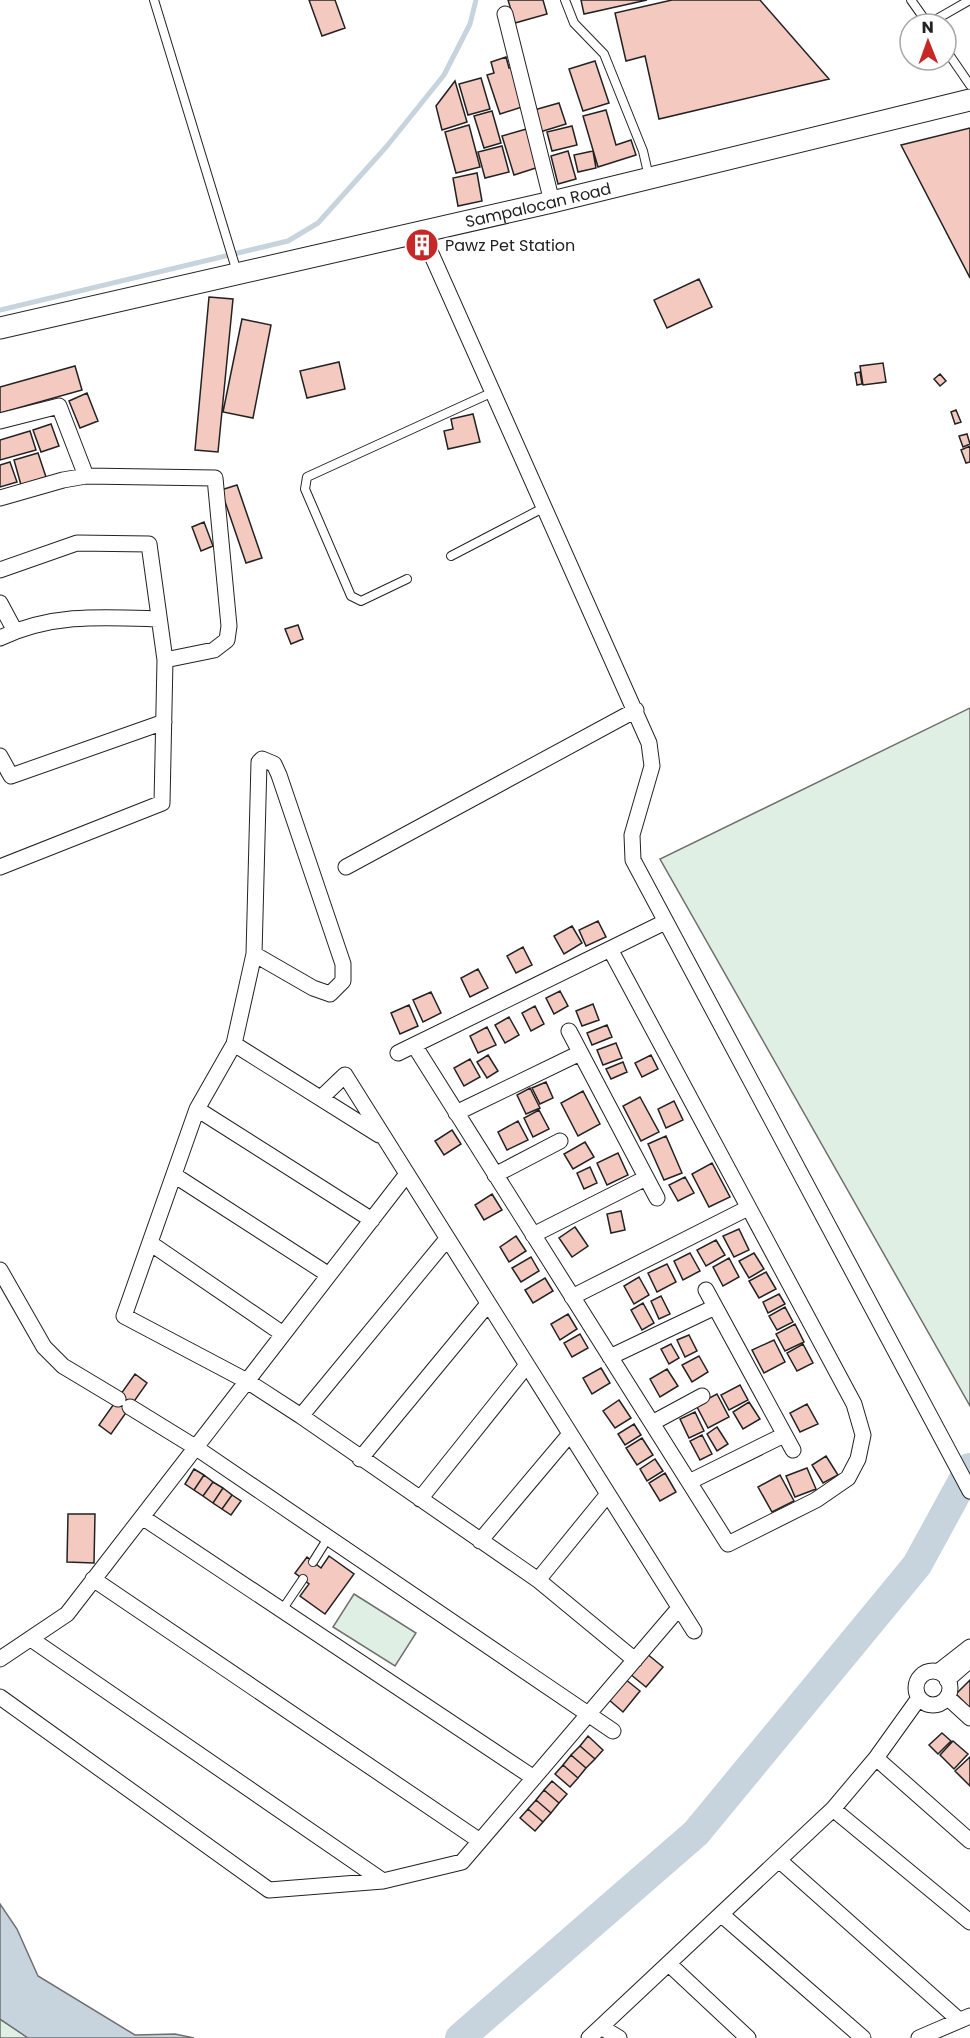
<svg xmlns="http://www.w3.org/2000/svg" width="970" height="2038" font-family="Poppins,sans-serif">
<style>
.green{fill:#e0efe3;stroke:#6f6f6f;stroke-width:1.5}
.water{fill:#c7d3dd;stroke:#6f6f6f;stroke-width:1.5}
.lines{fill:none;stroke-linecap:round;stroke-linejoin:round}
.stream{stroke:#c7d3dd;stroke-width:5}
.river{stroke:#c7d3dd;stroke-width:30}
.building{fill:#f3c9c0;stroke:#222;stroke-width:1.5}
.service-casing{stroke:#222;stroke-width:10}
.minor-casing{stroke:#222;stroke-width:17}
.secondary-casing{stroke:#222;stroke-width:23}
.service{stroke:#fff;stroke-width:8}
.minor{stroke:#fff;stroke-width:15}
.secondary{stroke:#fff;stroke-width:21}
.labels{text-anchor:middle;dominant-baseline:central;stroke-width:4.5;stroke-linejoin:round;paint-order:stroke}
.street-label{font-size:16px;fill:#222;stroke:#fff}
.poi-label{font-size:16px;fill:#222;stroke:#fff;text-anchor:start}
</style>
<rect width="100%" height="100%" fill="#fff"/>
<path class="green" d="M970 708V1406L660 859Z
M354 1594 416 1633 395 1666 333 1627Z
M0 2019 29 2038H0Z"/>
<path class="water" d="M0 1904 17 1929 38 1976 135 2035 175 2034 194 2038H28L0 2019Z"/>
<g class="lines">
<path class="stream" d="M0 310 288 241 318 223 387 146 444 75 470 24 476 0"/>
<path class="river" d="M460 2038 696 1833 917 1565 970 1468"/>
</g>
<path class="building" d="M309 0H335L345 28 322 36Z
M508 0H543L547 14 515 23Z
M581 0H647L584 14Z
M672 0H760L829 79 659 119 645 56 626 61 615 13Z
M506 57 509 68 512 67 525 106 500 114 487 75 494 73 491 62Z
M595 61 609 103 583 111 569 69Z
M481 78 490 109 468 115 459 84Z
M455 81 467 122 442 130 436 106Z
M559 103 566 124 540 132 534 110Z
M606 110 616 145 631 140 636 155 598 167 583 116Z
M492 111 501 143 484 148 474 116Z
M469 125 480 167 456 173 445 132Z
M572 126 577 145 552 151 547 132Z
M530 128 542 166 514 175 502 136Z
M970 128V278L901 145Z
M502 146 509 172 485 178 478 152Z
M568 151 576 179 558 184 551 156Z
M593 151 596 168 578 172 574 155Z
M477 173 482 201 458 206 453 178Z
M699 279 712 307 667 328 654 300Z
M209 297 233 299 218 452 195 450Z
M242 319 271 325 253 418 223 412Z
M339 362 345 389 307 398 300 371Z
M883 363 886 382 863 385 860 366Z
M75 366 82 390 0 413V387Z
M860 372 862 384 857 385 855 373Z
M940 374 946 381 940 386 934 379Z
M87 393 98 421 80 428 69 401Z
M956 410 961 422 955 424 951 412Z
M473 414 480 442 448 449 444 431 453 429 451 419Z
M51 424 59 446 41 452 33 430Z
M30 431 36 450 0 460V440Z
M967 434 970 444 963 447 959 436Z
M970 446V462L966 463 961 450Z
M38 453 46 477 21 485 14 460Z
M10 462 17 482 0 487V465Z
M237 485 262 558 246 563 221 490Z
M204 522 213 546 201 551 192 527Z
M298 625 303 639 291 644 285 629Z
M598 921 606 937 586 946 579 930Z
M572 926 582 943 564 954 554 936Z
M523 947 532 965 516 973 507 956Z
M478 969 488 988 470 997 461 978Z
M560 991 568 1006 554 1014 546 998Z
M431 992 441 1013 423 1022 413 1000Z
M593 1004 599 1020 582 1026 576 1011Z
M409 1005 418 1026 400 1034 391 1013Z
M535 1006 544 1024 531 1031 522 1013Z
M509 1017 519 1035 505 1043 495 1025Z
M607 1025 612 1037 592 1045 587 1033Z
M487 1027 496 1045 478 1053 470 1036Z
M616 1043 622 1058 603 1065 597 1050Z
M488 1055 498 1071 487 1078 477 1062Z
M651 1055 658 1069 642 1077 635 1063Z
M470 1059 480 1077 464 1086 454 1068Z
M623 1062 627 1072 611 1079 606 1069Z
M546 1082 553 1098 540 1104 532 1088Z
M530 1088 540 1108 526 1114 517 1095Z
M583 1091 600 1124 578 1136 561 1103Z
M640 1097 659 1132 641 1141 623 1106Z
M674 1101 683 1120 666 1128 658 1109Z
M539 1110 549 1129 533 1137 524 1118Z
M518 1121 528 1140 507 1150 498 1132Z
M452 1130 461 1144 444 1155 435 1141Z
M666 1136 682 1173 664 1180 648 1144Z
M585 1142 594 1157 573 1169 564 1154Z
M618 1153 628 1175 607 1185 597 1163Z
M712 1163 730 1197 709 1207 692 1174Z
M590 1167 597 1183 584 1189 577 1173Z
M685 1177 694 1193 678 1201 669 1185Z
M492 1194 502 1210 484 1220 475 1205Z
M621 1211 625 1230 611 1233 607 1214Z
M575 1227 588 1246 572 1257 559 1238Z
M739 1229 749 1250 734 1257 723 1236Z
M516 1236 526 1251 509 1262 500 1247Z
M716 1240 725 1255 706 1266 697 1250Z
M690 1253 700 1271 683 1280 674 1261Z
M754 1253 764 1269 749 1278 739 1261Z
M531 1257 539 1271 521 1282 512 1268Z
M729 1258 739 1277 723 1286 713 1267Z
M667 1264 676 1282 657 1292 648 1273Z
M766 1272 776 1289 759 1298 749 1281Z
M639 1277 649 1295 634 1304 624 1286Z
M545 1278 553 1291 533 1303 525 1290Z
M779 1294 785 1304 768 1313 763 1302Z
M661 1296 670 1314 659 1319 651 1301Z
M643 1303 654 1323 642 1330 631 1310Z
M785 1307 793 1322 777 1330 769 1316Z
M568 1314 577 1329 560 1340 551 1324Z
M795 1324 804 1342 785 1351 776 1334Z
M580 1334 588 1348 572 1357 564 1343Z
M689 1335 697 1351 685 1357 677 1340Z
M774 1340 785 1362 764 1373 752 1350Z
M671 1344 679 1358 669 1364 661 1349Z
M803 1344 813 1363 797 1371 787 1353Z
M699 1356 708 1372 692 1382 682 1365Z
M601 1368 610 1383 592 1394 583 1378Z
M667 1369 678 1386 660 1397 650 1379Z
M135 1374 147 1383 111 1434 99 1425Z
M740 1385 748 1400 729 1410 721 1395Z
M717 1394 729 1417 708 1428 696 1405Z
M619 1400 631 1418 615 1428 603 1411Z
M749 1402 760 1419 743 1429 733 1412Z
M807 1404 818 1424 800 1432 790 1413Z
M695 1412 704 1431 689 1438 680 1419Z
M634 1424 641 1435 625 1445 618 1434Z
M717 1427 728 1444 717 1451 707 1434Z
M702 1435 712 1454 700 1460 690 1441Z
M642 1438 653 1455 637 1465 626 1448Z
M826 1456 838 1475 823 1483 812 1465Z
M655 1459 663 1471 647 1481 640 1469Z
M807 1468 816 1489 795 1497 786 1476Z
M194 1469 204 1475 194 1490 185 1484Z
M665 1473 676 1492 660 1501 649 1483Z
M204 1475 213 1482 203 1496 194 1490Z
M780 1475 794 1501 772 1512 758 1487Z
M213 1482 223 1488 213 1503 203 1496Z
M223 1488 232 1495 222 1509 213 1503Z
M232 1495 241 1501 231 1515 222 1509Z
M68 1514H95L94 1563 67 1562Z
M329 1556 354 1574 325 1614 300 1596 309 1584 295 1573 307 1557 321 1568Z
M646 1653 663 1667 646 1687 630 1674Z
M625 1679 640 1691 623 1712 608 1699Z
M970 1680V1708L956 1694Z
M942 1733 951 1741 938 1754 929 1745Z
M588 1736 603 1750 595 1759 580 1746Z
M953 1741 968 1754 954 1769 940 1755Z
M580 1746 595 1759 586 1768 571 1755Z
M571 1755 586 1768 578 1778 563 1765Z
M970 1757V1786L955 1771Z
M563 1765 578 1778 570 1787 555 1774Z
M552 1781 567 1794 559 1803 544 1790Z
M544 1790 559 1803 551 1813 536 1800Z
M536 1800 551 1813 543 1822 528 1809Z
M528 1809 543 1822 535 1831 520 1818Z"/>
<g class="lines">
<g class="service-casing">
<path id="service" d="M154 0 237 272
M565 0 574 23 604 54 643 151 649 177
M911 0 928 24
M928 24 970 0
M946 50 970 85
M451 556 545 507
M407 579 361 601 351 596 305 489 307 477 493 392
M313 1562 328 1538
M282 1610 303 1579"/>
</g>
<g class="minor-casing">
<path id="minor" d="M505 14 552 202
M421 231 649 743 652 766 632 835 633 860 970 1491
M0 421 59 406 86 476
M0 498 63 480 86 476 215 478 229 626 227 640 214 650 165 660
M0 570 77 543 149 544 165 660 162 803 0 867
M0 603 15 631
M0 638C53 613 103 617 159 619
M0 756 11 776 164 722
M346 867 636 710
M254 954 313 988 330 994 343 981V964L279 775 274 764 262 759 259 762 254 954 234 1044 197 1109 124 1316 247 1381 301 1416 538 1580 635 1660
M569 1031 657 1198
M234 1044 379 1135
M414 1045 728 1544 816 1500 848 1478 858 1459 863 1435 854 1404 610 949
M398 1053 665 922
M322 1097 345 1075 694 1631
M197 1109 372 1220
M456 1113 580 1053
M174 1175 329 1275
M495 1175 560 1141
M533 1235 646 1178
M150 1243 283 1334
M0 1270 44 1347 63 1366 118 1399
M706 1290 793 1450
M572 1297 748 1208
M610 1357 715 1307
M130 1407 195 1447 613 1731
M301 1416 447 1239
M652 1423 702 1396
M360 1459 488 1304
M689 1482 784 1435
M420 1499 527 1365
M142 1517 534 1778
M480 1541 570 1434
M93 1579 480 1841
M538 1580 608 1494
M31 1639 383 1881
M0 1659 67 1614 407 1174
M916 1688a17 17 0 1 1 34 0a17 17 0 1 1-34 0Z
M938 1672 970 1647
M947 1680 970 1660
M0 1697 269 1890 383 1881 462 1862 679 1608
M947 1697 970 1718
M876 1758 970 1841
M833 1809 970 1922
M780 1861 959 2020
M722 1915 863 2038
M669 1964 748 2038
M601 2027 619 2038
M589 2038 833 1809 876 1758 919 1698
M919 2038 970 2016"/>
</g>
<g class="secondary-casing">
<g id="secondary">
<path id="s1" d="M0 328 552 202 970 100"/>
</g>
</g>
<use href="#service" class="service"/>
<use href="#minor" class="minor"/>
<use href="#secondary" class="secondary"/>
</g>
<defs>
<g id="building-disc" transform="scale(1.725)"><circle r="9.5" fill="#c62828" stroke="#fff"/><path d="M-4-6H4V6H1V3H-1V6H-4ZM-2.5-4.3h1.7v1.8h-1.7ZM.8-4.3h1.7v1.8H.8ZM-2.5-1h1.7V.8h-1.7ZM.8-1h1.7V.8H.8Z" fill="#fff"/></g>
</defs>
<g fill-rule="evenodd">
<use href="#building-disc" x="422" y="245"/>
</g>
<g class="labels">
<g class="street-label">
<text stroke="none"><textPath href="#s1" startOffset="552">Sampalocan Road</textPath></text>
</g>
<g class="poi-label">
<text x="445" y="245">Pawz Pet Station</text>
</g>
</g>
<g transform="translate(928 42) rotate(359)"><circle r="28" fill="#ffffff" stroke="#a7a7a7" stroke-width="1.5"/>
<path d="M0-4.5L10 22L0 15L-10 22Z" fill="#c62828"/>
<text y="-9" font-size="16" font-weight="bold" text-anchor="middle" fill="#222222">N</text>
</g>
</svg>
